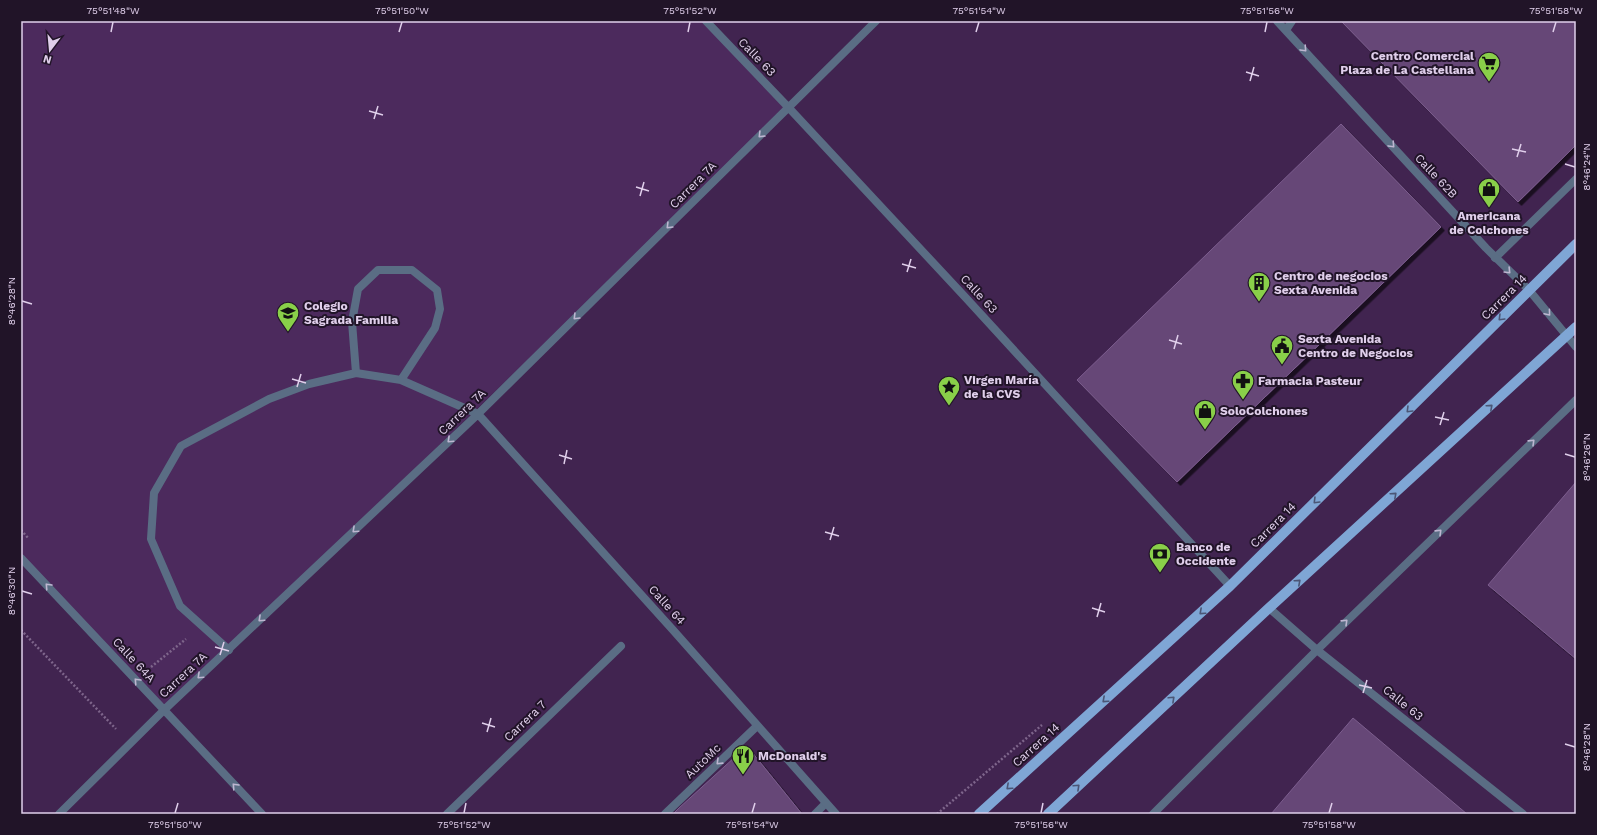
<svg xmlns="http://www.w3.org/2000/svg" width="1597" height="835" font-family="'Work Sans',sans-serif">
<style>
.built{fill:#4c2a5d}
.building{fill:#664777;stroke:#7d5e8f;filter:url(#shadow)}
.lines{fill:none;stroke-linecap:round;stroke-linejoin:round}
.path{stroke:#7e658b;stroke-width:2.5;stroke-dasharray:2 2;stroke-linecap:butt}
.service{stroke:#5a6d84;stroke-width:8}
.minor{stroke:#5a6d84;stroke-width:8}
.primary{stroke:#7fa6d5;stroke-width:10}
.oneway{stroke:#beb6d1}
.oneway2{stroke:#4b5676}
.ticks{fill:none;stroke:#e0cfeb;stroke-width:1.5}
.labels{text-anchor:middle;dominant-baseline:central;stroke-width:4;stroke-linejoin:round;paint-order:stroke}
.poi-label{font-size:12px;font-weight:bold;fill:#e0cfeb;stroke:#211428;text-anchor:start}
.street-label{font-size:12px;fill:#e0cfeb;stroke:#211428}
.neatline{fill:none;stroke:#e0cfeb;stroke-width:1.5}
.ticks-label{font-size:10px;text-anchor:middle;fill:#e0cfeb}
</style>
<defs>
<filter id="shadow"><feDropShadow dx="3.5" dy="3.5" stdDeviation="0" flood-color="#0009"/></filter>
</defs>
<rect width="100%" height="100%" fill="#412450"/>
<path class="built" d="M21 21H703L789 108 164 710 21 558Z"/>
<path class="building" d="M1341 21H1576V145L1518 202Z
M1341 124 1441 227 1177 482 1077 380Z
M1576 482V659L1488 585Z
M1353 718 1467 814H1271Z
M747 746 802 814H673L679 808Z"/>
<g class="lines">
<path class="path" d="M21 530 29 539
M21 630 116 729
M151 667 186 639
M937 814 1042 725"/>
<path class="service" d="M1495 258 1576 179
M356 373 352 322 358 289 378 270H412L437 290 440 309 435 328 401 380
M229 650 180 606 151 539 154 493 181 446 269 399 309 384 356 373 401 380 478 414
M665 814 757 726
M815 814 826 803"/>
<path class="minor" d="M706 21 789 108 966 298 1230 586
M1277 21 1486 248 1529 290 1576 347
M1286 30 1292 21
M478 414 673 630 836 814
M21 558 262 814
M1269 608 1317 650 1523 814
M59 814 164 710 478 414 876 21
M447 814 621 646
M1153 814 1317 650 1576 400"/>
<path class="primary" d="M979 814 1230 586 1576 244
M1048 814 1269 608 1576 327"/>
</g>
<defs><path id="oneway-chevron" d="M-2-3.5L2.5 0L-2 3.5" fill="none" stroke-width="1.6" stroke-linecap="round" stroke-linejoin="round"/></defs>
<g class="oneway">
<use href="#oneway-chevron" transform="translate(1304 49) rotate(47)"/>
<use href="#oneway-chevron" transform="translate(761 135) rotate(135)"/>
<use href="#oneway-chevron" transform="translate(1392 145) rotate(47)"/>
<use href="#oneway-chevron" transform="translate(669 226) rotate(135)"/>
<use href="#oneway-chevron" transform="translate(1508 271) rotate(46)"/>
<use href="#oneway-chevron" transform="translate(1548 313) rotate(50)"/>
<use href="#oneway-chevron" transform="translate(576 317) rotate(135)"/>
<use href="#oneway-chevron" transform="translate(450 440) rotate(137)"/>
<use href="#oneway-chevron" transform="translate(1532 442) rotate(-44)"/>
<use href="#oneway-chevron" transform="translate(355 530) rotate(137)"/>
<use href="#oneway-chevron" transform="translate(1439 532) rotate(-44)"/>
<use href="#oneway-chevron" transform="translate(48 586) rotate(-133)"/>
<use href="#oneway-chevron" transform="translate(261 619) rotate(137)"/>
<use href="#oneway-chevron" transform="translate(1345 622) rotate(-44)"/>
<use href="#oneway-chevron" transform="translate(200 676) rotate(137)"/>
<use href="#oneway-chevron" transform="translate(137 681) rotate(-133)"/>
<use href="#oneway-chevron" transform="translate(719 762) rotate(136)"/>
<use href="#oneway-chevron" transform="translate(235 786) rotate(-133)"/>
</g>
<g class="oneway2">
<use href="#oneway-chevron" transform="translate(1501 318) rotate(135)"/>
<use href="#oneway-chevron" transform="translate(1490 407) rotate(-42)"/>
<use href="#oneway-chevron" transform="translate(1409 410) rotate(135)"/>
<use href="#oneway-chevron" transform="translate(1394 495) rotate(-42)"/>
<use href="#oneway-chevron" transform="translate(1316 501) rotate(135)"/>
<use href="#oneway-chevron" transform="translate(1298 582) rotate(-42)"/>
<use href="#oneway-chevron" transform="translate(1202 612) rotate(138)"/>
<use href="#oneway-chevron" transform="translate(1172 699) rotate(-43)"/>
<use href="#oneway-chevron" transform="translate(1105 700) rotate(138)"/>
<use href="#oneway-chevron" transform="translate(1009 787) rotate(138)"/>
<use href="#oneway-chevron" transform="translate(1077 787) rotate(-43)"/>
</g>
<path class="ticks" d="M111 32 113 22M399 32 402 22M688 32 690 22M976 32 979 22M1265 32 1267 22M1553 32 1556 22M1246 72 1259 76M1250 81 1254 67M369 111 383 115M374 119 378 106M1512 149 1526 152M1517 157 1521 144M1565 164 1575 167M636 187 649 191M640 196 644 182M902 264 916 268M907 272 911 259M22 301 32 304M1169 340 1182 344M1174 349 1178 335M292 379 306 383M297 387 301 374M1435 417 1449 420M1440 425 1444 412M1565 454 1575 457M559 455 572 459M564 464 567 450M825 532 839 536M830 540 834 527M22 591 32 594M1092 608 1105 612M1097 617 1101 603M215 647 229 651M220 655 224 642M1359 685 1372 688M1363 693 1367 680M482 723 495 727M487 732 491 718M1565 744 1575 747M175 813 178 803M464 813 466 803M752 813 755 803M1041 813 1043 803M1329 813 1332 803"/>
<defs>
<g id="supermarket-pin" transform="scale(1.15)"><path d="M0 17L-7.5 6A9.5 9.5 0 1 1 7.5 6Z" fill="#89cf49" stroke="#211428"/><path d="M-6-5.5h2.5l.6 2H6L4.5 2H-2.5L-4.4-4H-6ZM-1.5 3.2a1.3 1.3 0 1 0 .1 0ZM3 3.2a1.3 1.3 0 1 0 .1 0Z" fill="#111"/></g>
<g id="shop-pin" transform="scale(1.15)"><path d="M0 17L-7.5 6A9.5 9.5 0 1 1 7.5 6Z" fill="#89cf49" stroke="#211428"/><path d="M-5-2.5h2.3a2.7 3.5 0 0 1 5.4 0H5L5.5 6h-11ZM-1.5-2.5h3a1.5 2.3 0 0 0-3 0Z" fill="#111"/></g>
<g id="building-pin" transform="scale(1.15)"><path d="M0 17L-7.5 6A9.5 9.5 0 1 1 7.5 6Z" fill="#89cf49" stroke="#211428"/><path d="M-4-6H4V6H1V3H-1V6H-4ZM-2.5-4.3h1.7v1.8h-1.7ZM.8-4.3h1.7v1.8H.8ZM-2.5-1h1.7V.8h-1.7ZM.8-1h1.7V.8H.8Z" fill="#111"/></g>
<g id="school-pin" transform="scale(1.15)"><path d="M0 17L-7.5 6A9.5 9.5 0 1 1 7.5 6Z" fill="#89cf49" stroke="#211428"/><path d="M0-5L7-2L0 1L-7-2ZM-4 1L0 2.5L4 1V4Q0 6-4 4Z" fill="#111"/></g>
<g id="civic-pin" transform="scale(1.15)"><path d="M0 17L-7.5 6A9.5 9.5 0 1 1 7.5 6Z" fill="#89cf49" stroke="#211428"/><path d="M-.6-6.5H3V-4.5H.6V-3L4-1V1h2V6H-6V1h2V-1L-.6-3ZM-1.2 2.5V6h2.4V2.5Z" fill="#111"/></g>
<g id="pharmacy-pin" transform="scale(1.15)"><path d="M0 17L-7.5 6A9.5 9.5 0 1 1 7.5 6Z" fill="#89cf49" stroke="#211428"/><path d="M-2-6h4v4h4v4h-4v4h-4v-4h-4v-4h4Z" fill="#111"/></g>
<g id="sight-pin" transform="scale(1.15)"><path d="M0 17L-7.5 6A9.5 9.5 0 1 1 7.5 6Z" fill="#89cf49" stroke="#211428"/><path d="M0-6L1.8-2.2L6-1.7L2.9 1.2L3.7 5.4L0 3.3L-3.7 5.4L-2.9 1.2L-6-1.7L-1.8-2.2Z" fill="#111"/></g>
<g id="bank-pin" transform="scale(1.15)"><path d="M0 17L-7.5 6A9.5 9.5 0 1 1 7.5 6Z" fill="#89cf49" stroke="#211428"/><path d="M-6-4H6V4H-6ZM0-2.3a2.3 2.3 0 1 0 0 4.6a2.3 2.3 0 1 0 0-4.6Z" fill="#111"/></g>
<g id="restaurant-pin" transform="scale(1.15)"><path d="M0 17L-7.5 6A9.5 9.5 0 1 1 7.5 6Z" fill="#89cf49" stroke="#211428"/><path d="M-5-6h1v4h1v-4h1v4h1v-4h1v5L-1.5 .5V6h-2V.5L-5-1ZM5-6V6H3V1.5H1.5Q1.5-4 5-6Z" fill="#111"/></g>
</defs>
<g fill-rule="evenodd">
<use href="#supermarket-pin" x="1489" y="63"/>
<use href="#shop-pin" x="1489" y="189"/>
<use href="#building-pin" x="1259" y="283"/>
<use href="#school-pin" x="288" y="313"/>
<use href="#civic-pin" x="1282" y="346"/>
<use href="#pharmacy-pin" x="1243" y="381"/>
<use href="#sight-pin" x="949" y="387"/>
<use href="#shop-pin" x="1205" y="411"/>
<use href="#bank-pin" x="1160" y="554"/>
<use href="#restaurant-pin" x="743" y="756"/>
</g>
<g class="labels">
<g class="poi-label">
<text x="1474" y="56" text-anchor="end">Centro Comercial<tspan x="1474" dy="14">Plaza de La Castellana</tspan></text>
<text x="1489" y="216" text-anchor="middle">Americana<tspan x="1489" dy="14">de Colchones</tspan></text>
<text x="1274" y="276">Centro de negocios<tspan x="1274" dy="14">Sexta Avenida</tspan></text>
<text x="304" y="306">Colegio<tspan x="304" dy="14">Sagrada Familia</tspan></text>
<text x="1298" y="339">Sexta Avenida<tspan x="1298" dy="14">Centro de Negocios</tspan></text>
<text x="964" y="380">Virgen María<tspan x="964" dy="14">de la CVS</tspan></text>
<text x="1258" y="381">Farmacia Pasteur</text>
<text x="1220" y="411">SoloColchones</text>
<text x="1176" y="547">Banco de<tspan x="1176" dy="14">Occidente</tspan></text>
<text x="758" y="756">McDonald's</text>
</g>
<g class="street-label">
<text transform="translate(757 57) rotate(46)">Calle 63</text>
<text transform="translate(1436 176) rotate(47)">Calle 62B</text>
<text transform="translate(693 185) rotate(-45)">Carrera 7A</text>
<text transform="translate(979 294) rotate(47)">Calle 63</text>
<text transform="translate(1504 297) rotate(-45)">Carrera 14</text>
<text transform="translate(462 412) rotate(-44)">Carrera 7A</text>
<text transform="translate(1273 525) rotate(-45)">Carrera 14</text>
<text transform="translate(667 605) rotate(48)">Calle 64</text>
<text transform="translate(134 660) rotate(47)">Calle 64A</text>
<text transform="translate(183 675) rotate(-43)">Carrera 7A</text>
<text transform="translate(1403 703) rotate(39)">Calle 63</text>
<text transform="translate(525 721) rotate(-44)">Carrera 7</text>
<text transform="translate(1036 745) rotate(-42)">Carrera 14</text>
<text transform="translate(703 761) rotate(-44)">AutoMc</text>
</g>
</g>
<rect width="1597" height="835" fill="none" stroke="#211428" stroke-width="44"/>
<g transform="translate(50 50) rotate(196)" stroke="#211428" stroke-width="3" paint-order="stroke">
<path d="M0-3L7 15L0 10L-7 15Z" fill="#e0cfeb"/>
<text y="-6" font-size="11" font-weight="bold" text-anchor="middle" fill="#e0cfeb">N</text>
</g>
<rect x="22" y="22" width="1553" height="791" class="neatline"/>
<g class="ticks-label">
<text x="113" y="14">75°51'48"W</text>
<text x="402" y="14">75°51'50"W</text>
<text x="690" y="14">75°51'52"W</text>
<text x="979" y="14">75°51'54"W</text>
<text x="1267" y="14">75°51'56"W</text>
<text x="1556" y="14">75°51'58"W</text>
<text transform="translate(1586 167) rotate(-90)" y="4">8°46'24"N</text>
<text transform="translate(11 301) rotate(-90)" y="4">8°46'28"N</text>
<text transform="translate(1586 457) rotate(-90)" y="4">8°46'26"N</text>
<text transform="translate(11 591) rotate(-90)" y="4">8°46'30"N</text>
<text transform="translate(1586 747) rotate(-90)" y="4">8°46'28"N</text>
<text x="175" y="828">75°51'50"W</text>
<text x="464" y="828">75°51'52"W</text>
<text x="752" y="828">75°51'54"W</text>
<text x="1041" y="828">75°51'56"W</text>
<text x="1329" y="828">75°51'58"W</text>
</g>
</svg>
